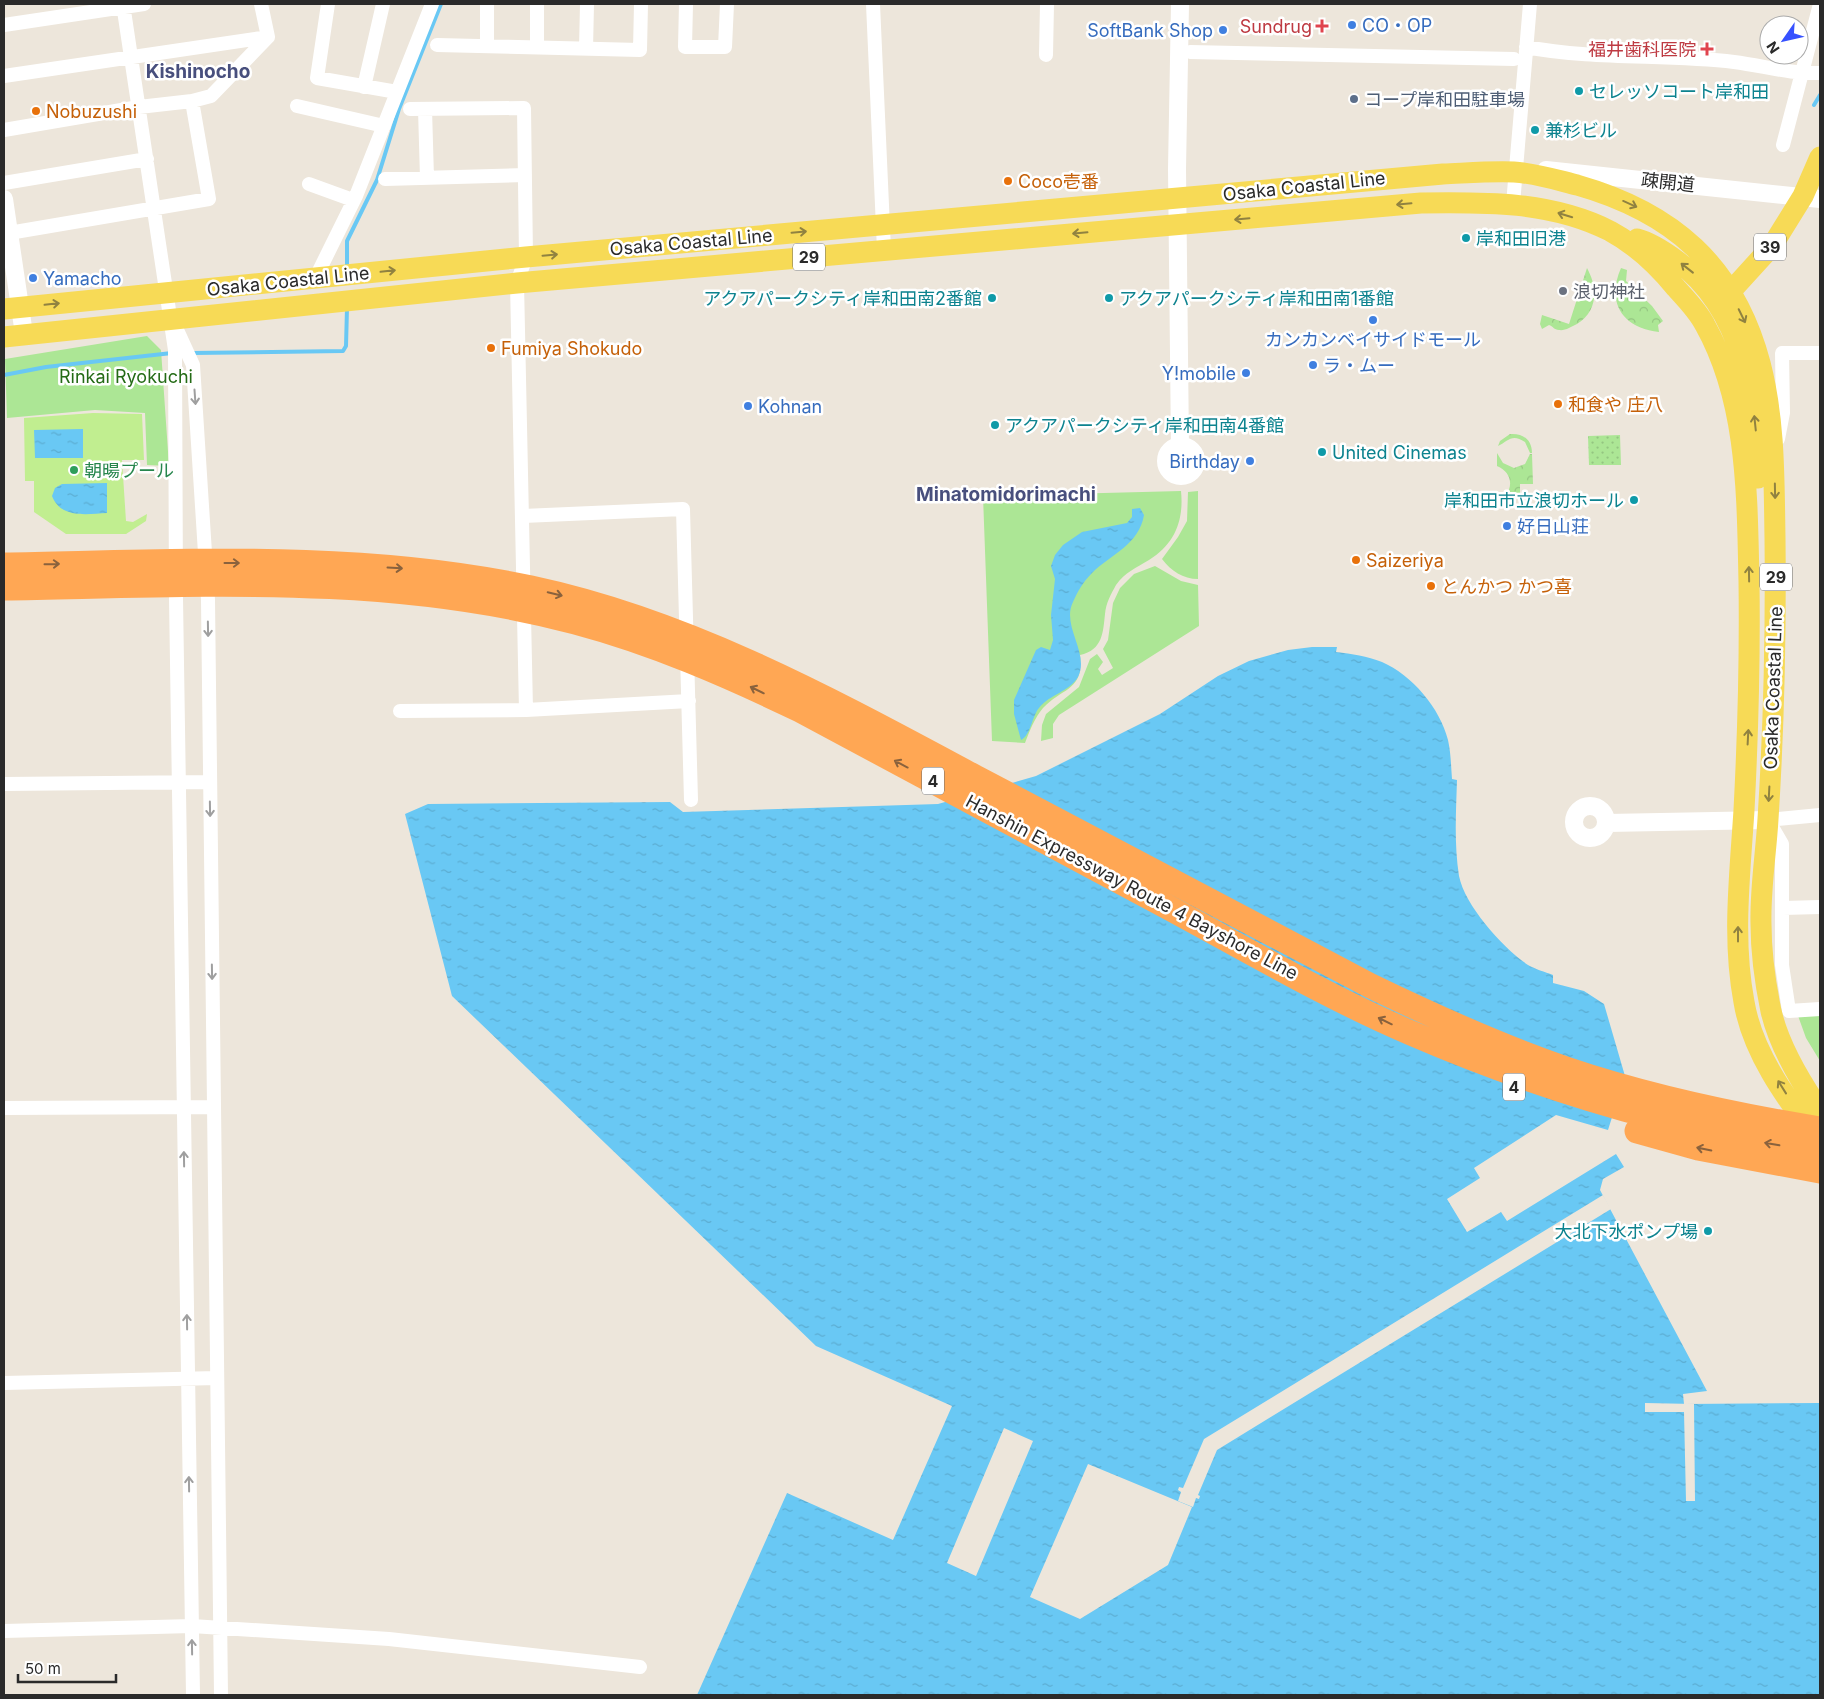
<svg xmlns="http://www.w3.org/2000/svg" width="1824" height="1699" font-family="Inter,'Noto Sans JP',sans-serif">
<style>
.grass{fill:url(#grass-dots)}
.forest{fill:url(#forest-crowns)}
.park{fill:#ace695}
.pitch{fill:#c1ee90}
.water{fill:url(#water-ripples);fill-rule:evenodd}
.pier{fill:#ede6db}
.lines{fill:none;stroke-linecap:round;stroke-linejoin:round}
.stream{stroke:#69c8f4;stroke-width:4}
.minor{stroke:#fff;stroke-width:14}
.tertiary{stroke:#fff;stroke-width:18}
.primary{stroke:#f7da56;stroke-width:21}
.motorway{stroke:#ffa754;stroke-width:25}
.oneway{stroke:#908240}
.oneway2{stroke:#9f9f9f}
.oneway3{stroke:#8a623d}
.shop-dot{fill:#3f7fe0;stroke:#fff;stroke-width:2}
.health-dot{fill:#e0444e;stroke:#fff;stroke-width:2}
.culture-dot{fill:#0f9aa8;stroke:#fff;stroke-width:2}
.service-dot{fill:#5c6f8a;stroke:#fff;stroke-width:2}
.food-dot{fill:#e8710a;stroke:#fff;stroke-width:2}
.worship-dot{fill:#6b7280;stroke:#fff;stroke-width:2}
.leisure-dot{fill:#2e9e5b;stroke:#fff;stroke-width:2}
.labels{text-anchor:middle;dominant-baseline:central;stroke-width:5;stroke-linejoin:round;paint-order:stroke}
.shield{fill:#fff;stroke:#6a6a6a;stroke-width:1}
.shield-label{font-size:16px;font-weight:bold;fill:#2a2a2a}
.shop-label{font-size:18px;fill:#366cbe;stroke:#fff;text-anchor:start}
.health-label{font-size:18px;fill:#be3a42;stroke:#fff;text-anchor:end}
.culture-label{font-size:18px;fill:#0d838f;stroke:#fff;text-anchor:start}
.service-label{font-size:18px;fill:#4e5e75;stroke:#fff;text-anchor:start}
.food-label{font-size:18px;fill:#c56008;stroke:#fff;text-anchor:start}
.street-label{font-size:18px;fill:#2a2a2a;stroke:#fff}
.worship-label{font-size:18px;fill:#5b616d;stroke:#fff;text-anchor:start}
.park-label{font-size:18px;fill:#246b16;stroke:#fff}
.leisure-label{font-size:18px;fill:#27864d;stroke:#fff;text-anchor:start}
.neighbourhood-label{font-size:19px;font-weight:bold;fill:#484f7d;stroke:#fff}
</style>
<defs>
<pattern id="grass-dots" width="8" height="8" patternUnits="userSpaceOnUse" patternTransform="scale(1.25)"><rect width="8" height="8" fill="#ace695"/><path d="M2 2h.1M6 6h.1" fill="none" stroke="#94c581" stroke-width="1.8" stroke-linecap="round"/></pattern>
<pattern id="forest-crowns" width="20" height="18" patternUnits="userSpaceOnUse" patternTransform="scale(1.25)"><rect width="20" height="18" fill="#ace695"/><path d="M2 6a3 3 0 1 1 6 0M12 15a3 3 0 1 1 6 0" fill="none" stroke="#94c581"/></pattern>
<pattern id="water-ripples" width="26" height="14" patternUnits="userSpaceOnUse" patternTransform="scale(1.25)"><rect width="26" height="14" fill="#69c8f4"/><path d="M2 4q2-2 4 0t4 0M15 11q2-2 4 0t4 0" fill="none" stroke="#5bacd1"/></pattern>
</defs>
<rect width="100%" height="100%" fill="#ede6db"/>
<path class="grass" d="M1620 435 1621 465H1589L1588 436Z"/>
<path class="forest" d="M1587 268C1598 288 1598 311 1577 324 1571 327 1565 331 1559 330 1554 330 1553 326 1549 325L1542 329 1540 324 1542 315 1569 324Z
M1621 268 1627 270 1626 281 1652 306 1663 321 1658 325 1659 332C1622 328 1606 302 1621 268Z
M1510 434C1522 433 1532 439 1532 453H1530L1525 442C1512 433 1508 441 1498 446L1500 441Z
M1497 453 1503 463 1514 468 1525 464 1530 454H1532L1533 484H1520V497H1505C1514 485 1511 472 1497 466Z"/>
<path class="park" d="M147 336 161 350 169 466 147 465 145 413 95 410 7 418 5 359Z
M1181 491C1184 520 1175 544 1149 560 1136 568 1125 572 1116 585 1111 594 1106 603 1105 614 1103 632 1103 650 1080 655 1084 691 1063 687 1043 708 1035 717 1029 732 1025 743L992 741 983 496Z
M1198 491V579C1183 579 1171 571 1162 559L1178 537 1187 521 1188 492Z
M1155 566 1181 581 1198 585 1199 626 1059 715 1053 724V738L1041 741 1042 725 1046 714 1079 687 1090 659 1097 654 1103 662 1098 669 1102 675 1113 668 1103 649 1108 640 1113 603 1120 588 1134 574Z
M1820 1012V1061L1806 1038 1797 1013Z"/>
<path class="pitch" d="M93 413 142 414 144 460H122L126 521 133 522 147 514 146 521 126 534H66L34 512V481H25L24 418Z"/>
<path class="water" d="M83 429V458H35L34 430Z
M107 483V513C87 514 61 519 52 496L55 488 62 484Z
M1140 508 1144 515C1139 545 1111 554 1092 573 1083 582 1078 591 1073 602 1061 626 1090 653 1078 677 1069 692 1050 694 1039 708 1032 716 1031 735 1021 740L1014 714V700L1036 650 1041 647 1050 650 1053 640 1051 615 1055 579 1051 566 1055 555 1063 545 1082 532 1127 523 1132 517V509Z
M1312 647H1337L1336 652C1352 654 1367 656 1382 662 1412 675 1440 708 1448 740 1451 753 1451 767 1452 779L1457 780C1456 812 1454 844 1459 876 1465 906 1503 948 1528 965 1535 969 1545 972 1553 975V983L1584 991 1604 1004 1625 1076 1608 1130 1556 1115 1474 1168 1480 1178 1447 1199 1467 1232 1501 1212 1507 1221 1616 1154 1624 1167 1603 1179 1600 1190 1707 1391 1683 1394 1684 1404 1820 1403V1695H697L787 1493 893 1540 952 1406 816 1346 452 996 405 814 428 804 670 802 683 812 938 804 1036 776 1160 714 1218 676 1249 661 1288 650ZM1004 1428 1033 1441 976 1576 947 1563ZM1088 1464 1192 1507 1168 1565 1080 1619 1030 1597Z"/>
<path class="pier" d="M1603 1195 1611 1209 1217 1450 1198 1495 1200 1496 1199 1499 1196 1498 1193 1507 1178 1501 1181 1492 1178 1490 1179 1487 1183 1488 1204 1439Z
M1645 1403 1694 1404 1695 1501H1686L1684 1412H1645Z"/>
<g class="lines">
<path class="stream" d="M1814 105 1820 95
M347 268V241L377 180 399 109 441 4
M192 353 343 351 346 346 347 308
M4 375 46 367 172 353"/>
<path class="minor" d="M123 4 175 350 176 598 193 1695
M328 4 317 78 397 92
M487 4V46
M537 4V47
M686 4 685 47H725L727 4
M873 4 884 250
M4 25 144 4
M437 45 640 50 641 4
M1526 47C1594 60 1665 54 1734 62 1765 66 1789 74 1820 73
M586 49 587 4
M1190 52 1514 59
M1046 55 1047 4
M4 76 268 37
M364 87 383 4
M297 106 384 126
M410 109 524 108 526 257 517 283 526 710
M425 109 427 178
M4 130 139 107 192 101 211 96 268 37 261 4
M1783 145 1820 4
M385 179 525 175
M4 183 147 159
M309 184 353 200
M1513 204 1530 4
M9 233 209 199 192 101
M315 279 356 196 432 4
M177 330 193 365 208 600 221 1695
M1778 439 1783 413 1782 353H1820
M523 516 683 509 691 800
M400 711 526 710 689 701
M4 784 210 782
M1820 815 1768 820 1782 844V965L1789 1011 1820 1009
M1783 908 1820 907
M4 1108 214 1107
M4 1383 217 1378
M4 1631 192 1626 389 1639 640 1667"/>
<path class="tertiary" d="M1180 4 1177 169 1180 447
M1546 170 1820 199
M4 199 24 334
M1166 461a15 15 0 1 1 30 0a15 15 0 1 1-30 0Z
M1574 822a16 16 0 1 1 32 0a16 16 0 1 1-32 0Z
M1607 823 1768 820"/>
<path class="primary" d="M1637 239C1652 243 1665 252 1677 261 1745 310 1756 401 1758 478
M1722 301 1772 246 1803 196 1820 157
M4 309 526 257 1443 174C1467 173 1491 171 1514 172 1535 173 1557 180 1577 185 1672 212 1734 265 1760 363 1775 420 1774 480 1775 538 1776 631 1774 725 1768 819 1766 854 1760 889 1761 924 1761 953 1765 982 1771 1011 1779 1046 1800 1081 1820 1110
M4 337 517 283 1421 203C1485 202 1551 201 1610 231 1636 245 1658 266 1676 288 1686 299 1698 311 1705 325 1748 402 1747 495 1749 582 1750 658 1748 734 1744 810 1740 874 1732 939 1744 1002 1752 1051 1785 1097 1815 1136"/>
<path class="motorway" d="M4 565C179 562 358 551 531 588 690 622 833 701 975 777 1107 847 1239 917 1371 986 1435 1017 1499 1046 1566 1069 1649 1097 1734 1115 1820 1129
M4 588C194 585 389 572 575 622 654 643 727 675 800 710 916 772 1031 834 1147 896 1234 942 1320 994 1411 1033 1543 1090 1678 1130 1820 1151
M1637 1131 1698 1148 1820 1171"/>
</g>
<defs><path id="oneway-shaft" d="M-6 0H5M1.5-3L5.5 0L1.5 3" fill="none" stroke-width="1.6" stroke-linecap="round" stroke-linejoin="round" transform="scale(1.25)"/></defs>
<g class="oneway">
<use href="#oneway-shaft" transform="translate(1404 204) rotate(175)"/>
<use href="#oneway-shaft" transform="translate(1630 204) rotate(24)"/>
<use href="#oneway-shaft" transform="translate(1565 215) rotate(-163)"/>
<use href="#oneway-shaft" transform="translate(1242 219) rotate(175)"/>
<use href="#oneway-shaft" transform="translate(799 232) rotate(-5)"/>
<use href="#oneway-shaft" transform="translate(1080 233) rotate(175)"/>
<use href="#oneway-shaft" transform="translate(550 255) rotate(-5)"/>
<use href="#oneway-shaft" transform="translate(1687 268) rotate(-142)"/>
<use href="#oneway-shaft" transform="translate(388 271) rotate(-6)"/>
<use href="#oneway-shaft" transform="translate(52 304) rotate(-6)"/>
<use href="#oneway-shaft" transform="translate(1742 316) rotate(64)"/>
<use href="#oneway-shaft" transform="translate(1755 423) rotate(-96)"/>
<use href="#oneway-shaft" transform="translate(1775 491) rotate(89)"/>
<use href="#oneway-shaft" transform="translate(1749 574) rotate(-91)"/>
<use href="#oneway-shaft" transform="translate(1748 737) rotate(-87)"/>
<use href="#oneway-shaft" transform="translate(1769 794) rotate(93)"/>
<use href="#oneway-shaft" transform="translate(1738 934) rotate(-90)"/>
<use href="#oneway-shaft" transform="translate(1782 1087) rotate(-122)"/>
</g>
<g class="oneway2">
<use href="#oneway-shaft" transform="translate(195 397) rotate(86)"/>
<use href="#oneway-shaft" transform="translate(208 629) rotate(89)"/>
<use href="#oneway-shaft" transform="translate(210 809) rotate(89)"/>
<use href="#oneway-shaft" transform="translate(212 972) rotate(89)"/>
<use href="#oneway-shaft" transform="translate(184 1159) rotate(-91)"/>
<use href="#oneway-shaft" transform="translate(187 1322) rotate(-91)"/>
<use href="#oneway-shaft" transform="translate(189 1484) rotate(-91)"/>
<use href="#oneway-shaft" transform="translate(192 1647) rotate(-91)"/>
</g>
<g class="oneway3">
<use href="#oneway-shaft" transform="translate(232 563)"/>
<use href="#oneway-shaft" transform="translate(52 564) rotate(-1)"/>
<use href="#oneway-shaft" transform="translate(395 568) rotate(3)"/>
<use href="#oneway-shaft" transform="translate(555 594) rotate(13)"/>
<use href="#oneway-shaft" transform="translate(757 690) rotate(-154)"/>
<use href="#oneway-shaft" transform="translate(901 764) rotate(-152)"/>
<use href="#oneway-shaft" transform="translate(1385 1021) rotate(-154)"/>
<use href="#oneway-shaft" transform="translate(1772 1144) rotate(-170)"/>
<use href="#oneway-shaft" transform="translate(1704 1149) rotate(-168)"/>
</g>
<g class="shop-dot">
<circle cx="1352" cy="25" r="5"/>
<circle cx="1223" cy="30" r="5"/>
<circle cx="33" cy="278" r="5"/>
<circle cx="1373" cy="320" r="5"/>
<circle cx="1313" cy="365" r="5"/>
<circle cx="1246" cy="373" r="5"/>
<circle cx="748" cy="406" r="5"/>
<circle cx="1250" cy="461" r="5"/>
<circle cx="1507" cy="526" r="5"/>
</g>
<g class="health-dot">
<path d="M1319.5 18.5h5v5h5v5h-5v5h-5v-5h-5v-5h5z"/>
<path d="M1704.5 41.5h5v5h5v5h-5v5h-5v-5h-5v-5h5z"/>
</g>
<g class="culture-dot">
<circle cx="1579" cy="91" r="5"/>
<circle cx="1535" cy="130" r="5"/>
<circle cx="1466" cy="238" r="5"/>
<circle cx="992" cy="298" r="5"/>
<circle cx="1109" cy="298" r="5"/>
<circle cx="995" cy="425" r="5"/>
<circle cx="1322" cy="452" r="5"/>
<circle cx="1634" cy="500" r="5"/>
<circle cx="1708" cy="1231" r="5"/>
</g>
<circle class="service-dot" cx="1354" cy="99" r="5"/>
<g class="food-dot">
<circle cx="36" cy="111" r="5"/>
<circle cx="1008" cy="181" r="5"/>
<circle cx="491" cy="348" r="5"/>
<circle cx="1558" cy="404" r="5"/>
<circle cx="1356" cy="560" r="5"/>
<circle cx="1431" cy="586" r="5"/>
</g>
<circle class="worship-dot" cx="1563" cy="291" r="5"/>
<circle class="leisure-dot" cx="74" cy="470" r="5"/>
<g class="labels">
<g class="shield">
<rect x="1754" y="233.5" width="32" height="27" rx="4"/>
<rect x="793" y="243.5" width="32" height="27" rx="4"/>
<rect x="1760" y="563.5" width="32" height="27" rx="4"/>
<rect x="922" y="767.5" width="22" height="27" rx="4"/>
<rect x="1503" y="1073.5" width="22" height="27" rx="4"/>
</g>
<g class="shield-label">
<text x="1770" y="247">39</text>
<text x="809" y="257">29</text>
<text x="1776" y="577">29</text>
<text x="933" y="781">4</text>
<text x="1514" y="1087">4</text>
</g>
<g class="shop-label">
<text x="1362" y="25">CO・OP</text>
<text x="1213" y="30" text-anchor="end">SoftBank Shop</text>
<text x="43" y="278">Yamacho</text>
<text x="1373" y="339" text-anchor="middle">カンカンベイサイドモール</text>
<text x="1323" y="365">ラ・ムー</text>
<text x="1236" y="373" text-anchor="end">Y!mobile</text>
<text x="758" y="406">Kohnan</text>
<text x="1240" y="461" text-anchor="end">Birthday</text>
<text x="1517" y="526">好日山荘</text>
</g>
<g class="health-label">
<text x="1312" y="26">Sundrug</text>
<text x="1696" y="49">福井歯科医院</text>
</g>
<g class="culture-label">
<text x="1589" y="91">セレッソコート岸和田</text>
<text x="1545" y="130">兼杉ビル</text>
<text x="1476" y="238">岸和田旧港</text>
<text x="982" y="298" text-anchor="end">アクアパークシティ岸和田南2番館</text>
<text x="1119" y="298">アクアパークシティ岸和田南1番館</text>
<text x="1005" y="425">アクアパークシティ岸和田南4番館</text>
<text x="1332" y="452">United Cinemas</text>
<text x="1624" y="500" text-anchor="end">岸和田市立浪切ホール</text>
<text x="1698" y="1231" text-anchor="end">大北下水ポンプ場</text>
</g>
<g class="service-label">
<text x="1364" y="99">コープ岸和田駐車場</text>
</g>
<g class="food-label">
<text x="46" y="111">Nobuzushi</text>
<text x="1018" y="181">Coco壱番</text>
<text x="501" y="348">Fumiya Shokudo</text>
<text x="1568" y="404">和食や 庄八</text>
<text x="1366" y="560">Saizeriya</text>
<text x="1441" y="586">とんかつ かつ喜</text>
</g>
<g class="street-label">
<text transform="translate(1668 182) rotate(6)">疎開道</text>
<text transform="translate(1304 186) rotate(-6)">Osaka Coastal Line</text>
<text transform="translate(691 242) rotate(-5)">Osaka Coastal Line</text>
<text transform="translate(288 281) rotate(-6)">Osaka Coastal Line</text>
<text transform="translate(1773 688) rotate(-88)">Osaka Coastal Line</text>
<text transform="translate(1132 887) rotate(28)">Hanshin Expressway Route 4 Bayshore Line</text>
</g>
<g class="worship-label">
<text x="1573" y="291">浪切神社</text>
</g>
<g class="park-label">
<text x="126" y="376">Rinkai Ryokuchi</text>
</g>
<g class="leisure-label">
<text x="84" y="470">朝暘プール</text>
</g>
<g class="neighbourhood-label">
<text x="198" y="71">Kishinocho</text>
<text x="1006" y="494">Minatomidorimachi</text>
</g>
</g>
<rect width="1824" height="1699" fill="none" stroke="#2a2a2a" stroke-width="10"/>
<g transform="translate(1784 40) rotate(236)"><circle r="24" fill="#ffffff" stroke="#aaaaaa"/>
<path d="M0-4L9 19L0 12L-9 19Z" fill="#3651ff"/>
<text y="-8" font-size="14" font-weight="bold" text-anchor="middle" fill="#2a2a2a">N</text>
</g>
<path d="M18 1674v8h98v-8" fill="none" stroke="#2a2a2a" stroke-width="2.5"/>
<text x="25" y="1674" font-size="15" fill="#2a2a2a" stroke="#ffffff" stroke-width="4" paint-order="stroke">50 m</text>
</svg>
